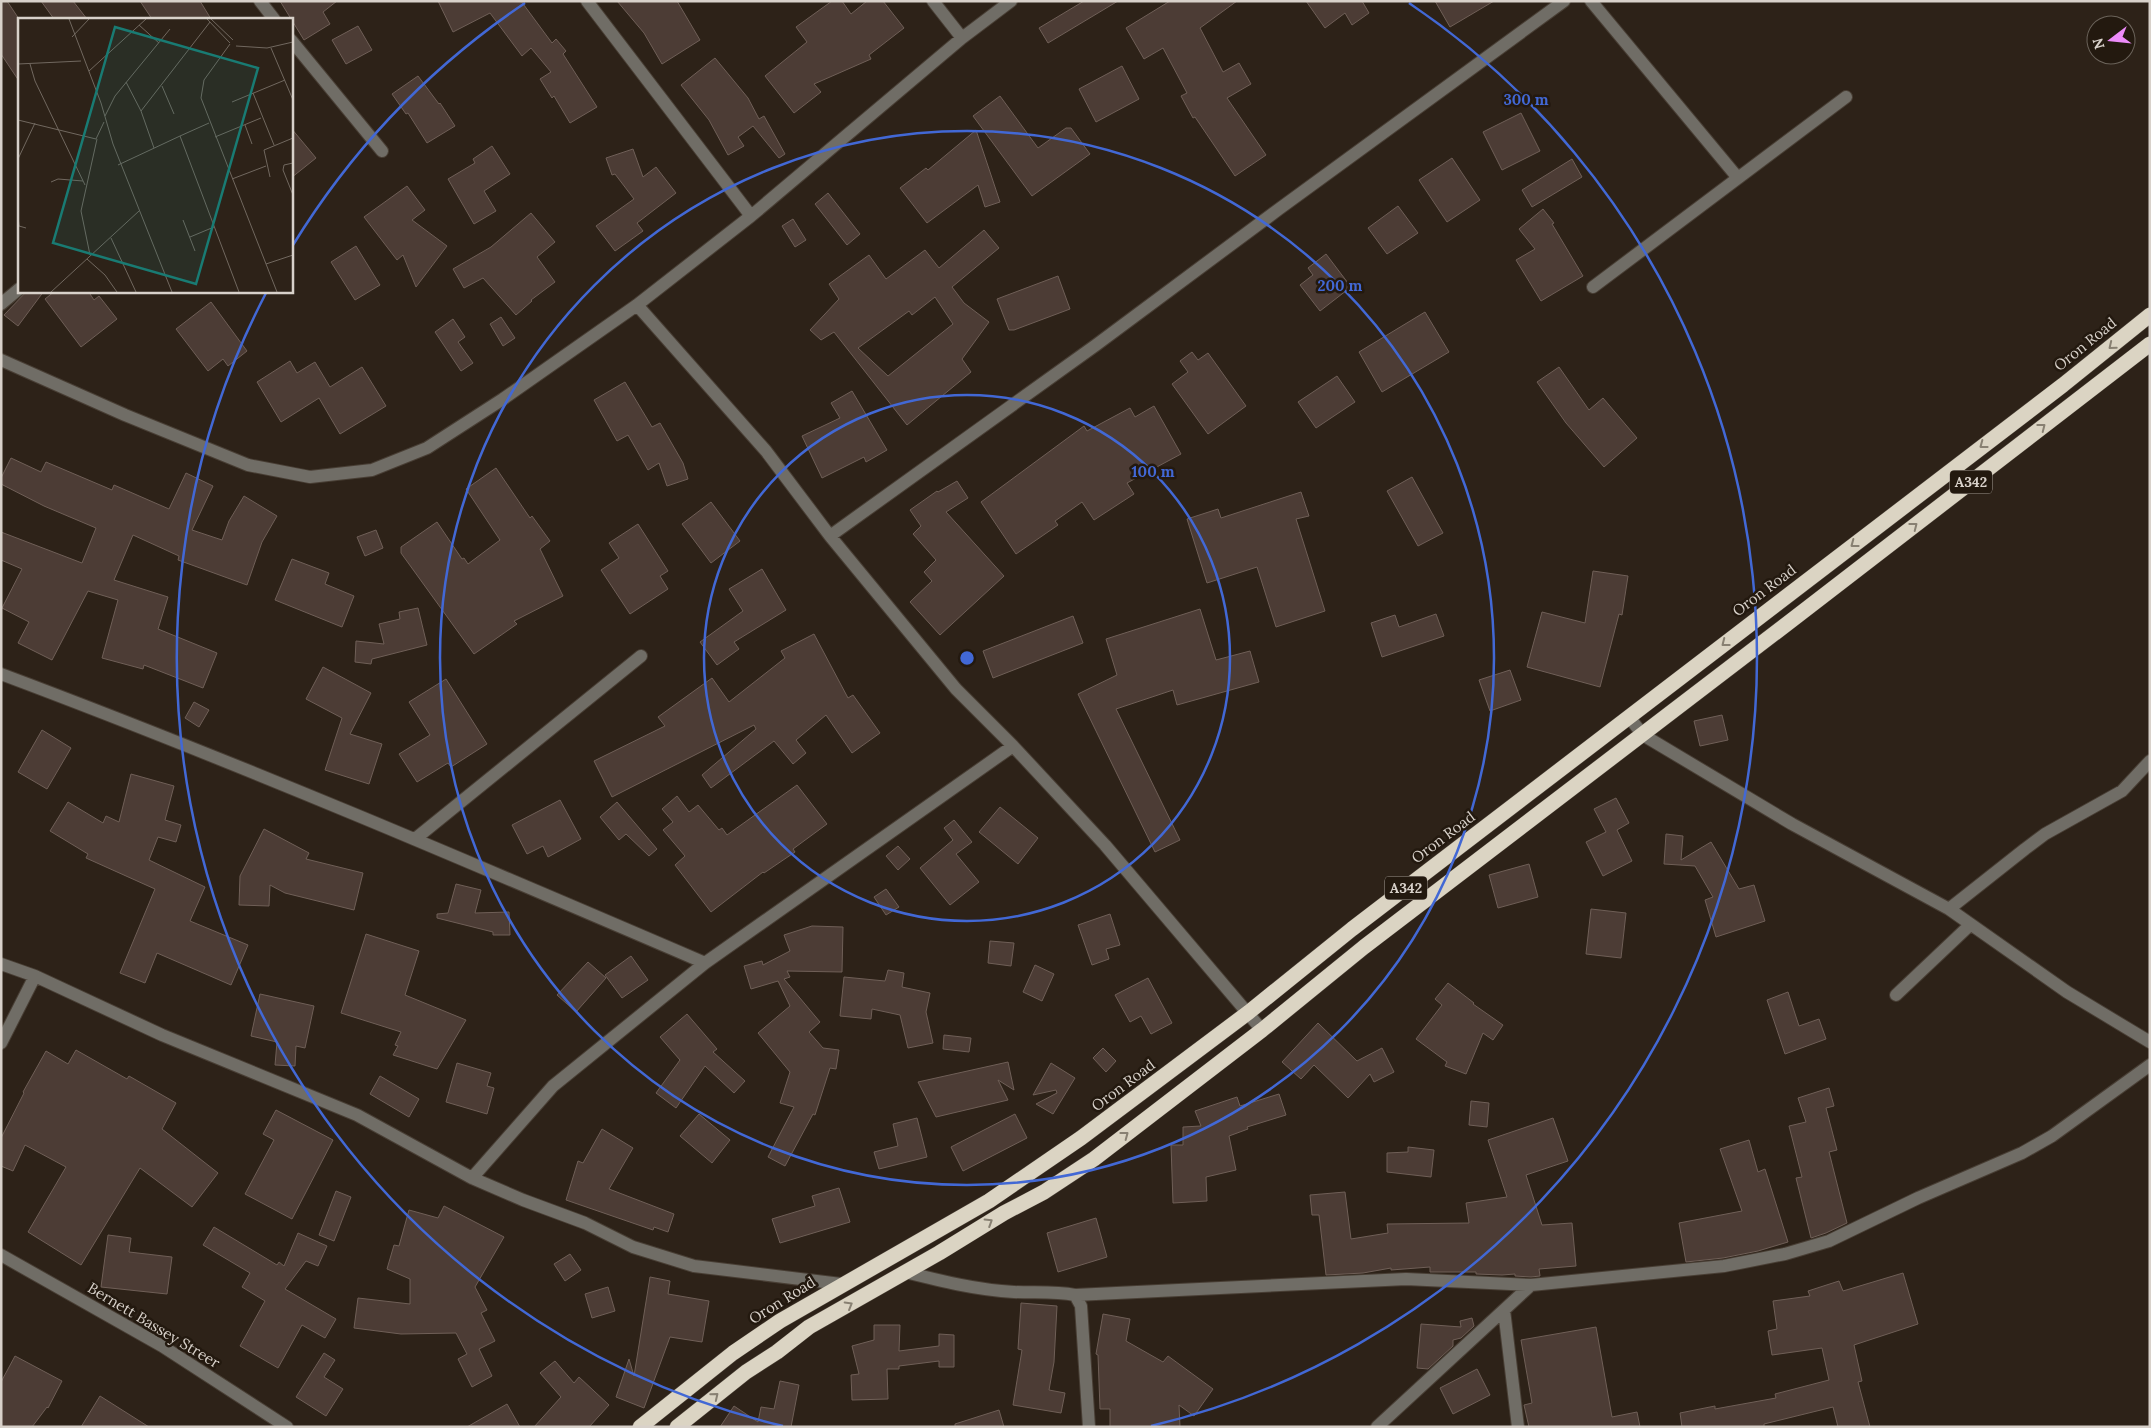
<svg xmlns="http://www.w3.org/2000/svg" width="2151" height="1428" font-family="Lora,serif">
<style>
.building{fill:#4c3c35;stroke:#6f5f57;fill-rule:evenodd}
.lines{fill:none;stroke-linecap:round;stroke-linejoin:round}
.minor-casing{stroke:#483e34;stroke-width:14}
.highway-casing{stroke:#483e34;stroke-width:16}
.minor{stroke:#706d66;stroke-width:12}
.highway{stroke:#dbd4c3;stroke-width:15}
.oneway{stroke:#888072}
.ring{fill:none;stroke:#4268d5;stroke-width:2.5}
.labels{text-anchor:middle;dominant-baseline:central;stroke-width:5;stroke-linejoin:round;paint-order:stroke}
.shield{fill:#23190f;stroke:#a29a92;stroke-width:1}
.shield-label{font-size:14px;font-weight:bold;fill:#d8d1ca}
.street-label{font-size:15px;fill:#d8d1ca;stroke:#23190f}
.inset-road{fill:none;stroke:#71685f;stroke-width:1}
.view{fill:#197b73;fill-opacity:0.15;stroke:#197b73;stroke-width:2.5}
.inset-edge{fill:none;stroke:#d8d1ca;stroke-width:2.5}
.centre{fill:#4268d5;stroke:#23190f;stroke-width:2.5}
.ring-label{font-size:15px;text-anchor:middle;font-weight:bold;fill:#4268d5;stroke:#23190f;stroke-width:5;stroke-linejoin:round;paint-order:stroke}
</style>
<rect width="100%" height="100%" fill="#2d2218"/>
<path class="building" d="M1 1H7L19 19V81L1 54Z
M41 1H73L87 19H54Z
M140 1H200L211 19H152Z
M280 1H337L323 12 330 24 304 40Z
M438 1H521L552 43 556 39 566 51 563 54 597 107 570 123 554 96 552 98 540 79 551 72 531 48 522 56 490 13 453 32Z
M617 1H677L700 40 662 64 644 33Z
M832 1H842L851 14 867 1H883L904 28 869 55 871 59 814 84 821 92 794 113 765 76 807 42 796 27Z
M1084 1H1118L1048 43 1039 28Z
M1170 1H1237L1200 28 1223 72 1239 63 1251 84 1227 98 1266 155 1235 176 1195 117 1193 118 1181 96 1187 93 1163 48 1144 59 1126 28Z
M1306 1H1362L1369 13 1352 25 1345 13 1325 28Z
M1435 1H1494L1450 27Z
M358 26 372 50 346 64 332 40Z
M715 58 748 98 759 119 764 116 785 154 779 158 753 126 738 137 744 146 728 155 709 120 681 85Z
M1122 66 1139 99 1096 122 1079 89Z
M418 76 439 104 440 103 455 126 427 143 408 113 406 114 392 94Z
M1000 96 1038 148 1066 128H1071L1090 154 1032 196 973 116Z
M1521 113 1540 151 1502 170 1483 132Z
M291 128 316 158 291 178Z
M976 130 1000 202 985 207 978 185 927 223 900 188 926 168 928 170Z
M492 146 510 174 484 191 496 211 474 224 448 179 475 163 473 159Z
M633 149 643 177 656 167 676 193 637 223 643 231 615 251 596 226 634 199 615 174 612 175 606 158Z
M1452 158 1480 200 1447 222 1419 180Z
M1572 159 1582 177 1532 207 1522 190Z
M407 186 425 210 412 220 447 246 416 287 403 255 397 260 364 217Z
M828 193 860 234 847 245 815 204Z
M1398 206 1418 233 1387 254 1368 228Z
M1543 209 1554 223 1552 224 1583 276 1541 301 1516 260 1535 249 1519 229Z
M531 213 555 242 537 257 555 282 531 300 532 301 516 315 483 278 464 288 453 269 491 247Z
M793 219 806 240 795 247 782 226Z
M984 230 999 248 952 287 964 303 989 322 962 359 971 372 907 425 834 332 821 340 810 330 839 299 829 284 869 255 886 279 925 250 939 268ZM935 297 953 324 888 376 858 348 909 311 912 315Z
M356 246 380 285 355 300 331 262Z
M1326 254 1351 287 1320 311 1300 285 1313 275 1308 268Z
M1058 276 1070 309 1014 330H1009L997 299Z
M27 291H44L18 326 4 315Z
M55 291H88L94 300 99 296 117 319 81 347 45 299Z
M211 302 247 351 228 366 223 359 208 371 176 329Z
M1425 312 1449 352 1382 392 1359 352Z
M501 317 515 338 503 346 490 324Z
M453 319 465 337 458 342 473 363 461 371 435 332Z
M1192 352 1198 360 1208 353 1246 406 1208 434 1172 384 1188 372 1180 361Z
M290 361 297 373 315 362 330 387 362 367 386 406 340 434 319 398 281 422 257 382Z
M1559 367 1589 410 1603 398 1637 438 1604 467 1566 423 1537 382Z
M1337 376 1355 402 1316 428 1298 402Z
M625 382 652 427 660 423 683 463 688 479 667 486 659 463 648 470 628 435 617 441 594 400Z
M852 391 887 450 866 462 864 457 822 478 802 436 840 418 831 403Z
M1154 406 1181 454 1127 483 1134 494 1094 520 1082 502 1055 521 1058 525 1016 554 981 502 1084 426 1087 431 1130 408 1135 417Z
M11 458 41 472 46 462 112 490 114 485 169 509 186 473 213 486 192 530 222 540 229 521 244 496 277 516 262 542 247 585 178 560 179 556 133 535 114 580 168 597 158 629 217 653 203 688 144 665 143 669 102 658 118 600 88 591 52 660 18 643 29 622 2 608 22 569 1 560V532L82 563 96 528 44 506 1 484V478Z
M496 468 530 518 532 516 550 541 540 549 563 596 514 621 517 624 474 654 401 553V547L437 522 462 559 464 558 468 564 500 540 466 489Z
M1412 477 1443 533 1418 546 1387 491Z
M957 481 968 498 946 512 1004 576 940 635 910 602 932 581 924 572 936 560 913 534 921 526 910 510 937 491 938 492Z
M1301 492 1309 516 1296 519 1325 611 1276 627 1257 567 1207 583 1187 519 1218 509 1221 518Z
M711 502 740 541 711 563 682 524Z
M638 524 668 571 660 576 668 589 630 614 601 570 619 558 609 543Z
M376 530 383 548 365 556 357 537Z
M292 559 329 573 325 584 354 596 342 627 275 600Z
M762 569 786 610 734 642 739 649 717 665 700 642 743 611 729 589Z
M1593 571 1628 576 1622 615 1619 614 1600 687 1527 667 1542 612 1585 623Z
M418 608 427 645 372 659 371 664 355 662 356 641 384 644 379 624 400 619 399 612Z
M1200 609 1216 660 1250 651 1259 682 1177 705 1173 690 1116 709 1180 840 1155 852 1078 694 1117 675 1106 639Z
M1436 614 1444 636 1382 657 1371 623 1395 615 1399 627Z
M1073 616 1083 643 993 678 983 651Z
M814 634 848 698 853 695 880 733 852 753 826 715 796 740 806 753 793 764 774 741 711 788 702 775 756 729 754 725 612 797 594 761 665 726 658 717 712 678 729 702 785 658 781 651Z
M323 667 371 693 350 734 382 744 369 784 325 770 342 718 306 699Z
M1510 670 1521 700 1490 711 1479 680Z
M446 679 487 744 451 767 448 763 417 782 399 754 430 735 409 702Z
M194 702 209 710 199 727 185 718Z
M1722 715 1728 740 1700 746 1694 721Z
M42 730 71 748 47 789 18 772Z
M131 774 174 786 165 820 181 825 176 842 158 837 149 860 205 887 190 921 248 945 231 985 157 953 145 983 120 973 155 889 86 858 88 854 50 831 68 802 103 823 106 816 119 822Z
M797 785 827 824 793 849 795 852 764 873 763 872 711 912 675 865 685 856 663 830 673 822 662 809 677 796 689 812 698 805 719 830 722 828 727 835Z
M1616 798 1629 823 1617 830 1632 861 1603 876 1586 842 1606 832 1594 809Z
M560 800 581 839 548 857 543 846 527 854 512 825Z
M617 802 657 849 649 856 626 834 619 840 600 817Z
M1000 807 1038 838 1018 864 979 832Z
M954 820 972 842 956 854 979 882 950 905 920 868 953 840 944 828Z
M264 829 309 853 306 859 363 873 354 910 285 893 270 885 269 906 239 905 240 876Z
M1666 834 1683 836 1681 860 1711 842 1739 889 1754 885 1765 921 1716 937 1705 900 1713 897 1695 866 1664 864Z
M898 846 910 859 898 870 886 856Z
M1529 864 1538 897 1498 908 1489 875Z
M456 884 481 890 475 913 509 912 510 935H493V932L437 918V914L448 913Z
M886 889 899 907 886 915 874 897Z
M1591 909 1626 913 1621 958 1586 954Z
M1110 914 1120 945 1106 949 1109 959 1092 965 1078 925Z
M812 926 843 927 842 972 787 971 790 977 784 979 820 1022 809 1032 823 1048 839 1050 836 1069 830 1068 815 1115 813 1114 785 1166 768 1157 794 1107 780 1103 790 1072 758 1033 790 1006 778 981 751 989 744 966 762 961 763 965 790 951 784 935Z
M366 934 419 951 405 995 466 1020 437 1069 393 1055 398 1046 395 1045 401 1032 341 1013Z
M990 941 1014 943 1011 966 988 963Z
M631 956 648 980 622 998 605 975Z
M588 962 606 978 576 1012 557 995Z
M1035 965 1054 974 1042 1001 1023 992Z
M888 970 904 973 902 987 930 993 926 1012 933 1043 908 1048 900 1015 872 1009 871 1019 840 1016 844 977 885 981Z
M1148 978 1172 1023 1151 1034 1141 1016 1130 1022 1115 995Z
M1448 983 1474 1003 1473 1004 1503 1025 1493 1040 1483 1033 1466 1074 1445 1066 1447 1062 1416 1039 1442 1005 1435 999Z
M1788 992 1799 1026 1819 1019 1826 1039 1785 1054 1767 1000Z
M260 994 314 1006 305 1048 296 1046 295 1066 275 1065 277 1042 251 1036Z
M687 1014 717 1049 713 1052 745 1081 734 1093 705 1066 676 1108 656 1093 680 1060 660 1037Z
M1318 1023 1357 1061 1382 1048 1394 1072 1374 1082 1370 1074 1348 1098 1314 1065 1301 1079 1282 1062Z
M944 1035 971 1038 969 1052 943 1049Z
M1103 1048 1116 1061 1106 1072 1093 1058Z
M76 1050 127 1079 129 1076 176 1103 162 1129 218 1173 192 1207 140 1168 81 1265 28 1232 66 1167 25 1145 13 1171 1 1166V1138L24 1093 23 1092 46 1051 68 1064Z
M1008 1062 1014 1090 998 1080 1008 1100 936 1117 918 1082Z
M457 1063 491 1073 487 1086 494 1088 487 1114 446 1102Z
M1051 1063 1075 1078 1053 1114 1036 1104 1057 1093 1056 1090 1033 1095Z
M380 1076 419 1099 409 1117 370 1094Z
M1829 1088 1834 1106 1826 1108 1837 1150 1829 1152 1847 1223 1826 1233 1811 1238 1796 1178 1802 1177 1789 1126 1806 1122 1798 1098Z
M1279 1094 1286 1115 1247 1127 1248 1129 1229 1136 1236 1170 1206 1177 1207 1201 1173 1203 1171 1145H1183V1127L1201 1126 1195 1111 1237 1097 1240 1106Z
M1471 1101 1489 1103 1487 1127 1469 1125Z
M276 1110 333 1140 292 1219 245 1194 274 1140 263 1134Z
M699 1114 730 1140 712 1163 680 1136Z
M1015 1114 1027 1138 963 1171 951 1147Z
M917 1118 927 1157 879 1169 874 1152 898 1146 893 1124Z
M1553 1118 1568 1161 1526 1175 1542 1225 1572 1223 1576 1266 1539 1269 1540 1276 1531 1277 1515 1276V1274L1502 1275 1476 1274V1272H1430V1267L1391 1270V1268L1363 1273 1326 1275 1319 1215H1312L1310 1195 1345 1192 1351 1239 1388 1233 1387 1224 1469 1223 1466 1203 1507 1197 1488 1140Z
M602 1129 633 1148 609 1189 674 1214 668 1232 654 1227 653 1230 566 1200 578 1161 583 1163Z
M1749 1140 1758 1172 1765 1169 1788 1242 1758 1251 1723 1258 1686 1262 1679 1223 1742 1211 1720 1149Z
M1408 1147 1434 1150 1431 1177 1387 1172V1153L1408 1152Z
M839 1188 850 1222 780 1243 772 1219 815 1206 812 1196Z
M336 1191 351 1197 334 1241 319 1235Z
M444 1206 504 1237 475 1287 487 1310 481 1313 495 1341 479 1349 492 1376 472 1387 458 1359 467 1354 456 1333 401 1334 354 1328 358 1298 410 1304V1279L387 1269 394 1245 399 1246 409 1210 438 1218Z
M1096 1218 1107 1257 1058 1272 1047 1233Z
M214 1227 277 1265 279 1262 284 1266 298 1233 327 1246 318 1266 306 1261 285 1289 336 1319 325 1338 302 1325 278 1368 240 1346 265 1301 242 1287 250 1273 203 1245Z
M108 1235 131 1238 129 1252 172 1257 167 1294 101 1287Z
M570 1254 581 1270 565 1281 554 1264Z
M1903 1273 1918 1324 1854 1345 1862 1381 1858 1382 1870 1427H1838L1833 1407 1764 1424V1427H1682L1680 1413 1715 1406V1409L1776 1398 1775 1394 1829 1380 1822 1348 1772 1355 1768 1331 1777 1329 1773 1301 1810 1296 1808 1291 1839 1281 1843 1291Z
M650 1277 670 1281 668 1294 709 1301 702 1342 670 1337 644 1408 616 1397 629 1359 634 1376Z
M608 1287 615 1311 592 1318 585 1294Z
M1021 1303 1057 1306 1054 1362 1049 1390 1065 1393 1061 1413 1013 1405 1022 1350 1018 1349Z
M1103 1314 1130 1319 1126 1341 1163 1362 1168 1356 1213 1389 1194 1416 1179 1405 1180 1427H1110V1409H1100L1098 1355 1096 1354Z
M1472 1318 1474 1326 1461 1338 1453 1340V1346L1428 1369 1417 1368 1421 1324 1461 1327 1460 1321Z
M874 1325H900L899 1351 939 1346V1334L954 1335V1367H939V1361L899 1366V1369H887L888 1399 852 1400 851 1375 859 1374 852 1346 874 1340Z
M1596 1327 1612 1417 1637 1412 1640 1427H1529L1524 1405 1532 1403 1521 1340Z
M324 1353 335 1360 324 1377 343 1389 326 1416 296 1397Z
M15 1356 62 1381 48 1408 47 1407 32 1427H1V1382Z
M555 1361 574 1383 579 1377 609 1405 589 1427H534L561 1397 540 1373Z
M1477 1369 1490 1395 1453 1414 1440 1388Z
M780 1381 799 1385 791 1427H720L734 1406 758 1422 761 1407 774 1409Z
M100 1396 149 1427H81Z
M507 1404 520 1427H467Z
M999 1410 1004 1427H955V1424Z"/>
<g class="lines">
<g class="minor-casing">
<path id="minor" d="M260 1 274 19
M587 1 751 216
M933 1 962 38
M1591 1 1738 178
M291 40 382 151
M1593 287 1846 97
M1 304 19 289
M637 305 766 451 830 536
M1 360 125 415 248 465 310 477 372 470 427 448 503 399 637 305 751 216 962 38 1011 1
M1 674C239 763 472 863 705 963L1013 746
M1629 717 1643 735 1792 824 1949 909 2067 992 2150 1042
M415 839 641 656
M1949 909 2025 849 2045 834 2122 791 2150 761
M1 964 35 976 162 1035 357 1115 472 1178 523 1200 585 1223 633 1247 694 1266 841 1284
M1896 995 1970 925
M1262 1030 1105 845 1013 746 956 689 830 536 1096 345 1279 209 1564 1
M1 1043 35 976
M472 1178 553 1086 705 963
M1 1255 162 1346 287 1427
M905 1272C941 1281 977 1290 1014 1292 1035 1293 1055 1291 1075 1295L1081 1306 1089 1427
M1075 1295 1406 1279 1531 1285 1724 1266 1785 1254 1829 1241 1918 1198 2022 1153 2052 1136 2150 1065
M1504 1310 1518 1427
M1377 1427 1531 1285"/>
</g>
<g class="highway-casing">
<path id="highway" d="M640 1427 733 1353 780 1321 989 1201 1081 1138 1249 1012 1352 929 2063 385 2150 315
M677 1427 746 1372 777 1352 809 1327 939 1253 1004 1213 1044 1192 1094 1159 1262 1030 1364 947 1792 620 2150 344"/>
</g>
<use href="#minor" class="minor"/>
<use href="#highway" class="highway"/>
</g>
<defs><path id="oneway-chevron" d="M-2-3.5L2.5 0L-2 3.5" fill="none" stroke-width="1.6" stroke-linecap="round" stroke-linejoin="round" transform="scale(1.25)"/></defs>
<g class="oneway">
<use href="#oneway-chevron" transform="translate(2112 346) rotate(141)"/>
<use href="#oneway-chevron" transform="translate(2042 427) rotate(-38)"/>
<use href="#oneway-chevron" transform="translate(1983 445) rotate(143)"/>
<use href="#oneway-chevron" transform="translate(1914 526) rotate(-38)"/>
<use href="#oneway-chevron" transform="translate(1854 544) rotate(143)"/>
<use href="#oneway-chevron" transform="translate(1725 643) rotate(142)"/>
<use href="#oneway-chevron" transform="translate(1125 1135) rotate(-37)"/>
<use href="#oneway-chevron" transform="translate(989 1222) rotate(-32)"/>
<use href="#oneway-chevron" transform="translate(849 1305) rotate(-30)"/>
<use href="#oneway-chevron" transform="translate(715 1396) rotate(-39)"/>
</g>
<g class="ring">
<circle cx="967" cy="658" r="263"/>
<circle cx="967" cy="658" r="527"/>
<path d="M783 1426A790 790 0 0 1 266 293M293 245A790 790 0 0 1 525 3M1409 3A790 790 0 0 1 1151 1426"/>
</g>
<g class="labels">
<g class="shield">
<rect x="1950" y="470.5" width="42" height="23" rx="4"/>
<rect x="1385" y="876.5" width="42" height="23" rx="4"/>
</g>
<g class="shield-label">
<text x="1971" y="482">A342</text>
<text x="1406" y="888">A342</text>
</g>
<g class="street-label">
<text transform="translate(2085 344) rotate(-39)">Oron Road</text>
<text transform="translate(1764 590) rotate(-37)">Oron Road</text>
<text transform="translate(1443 837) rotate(-37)">Oron Road</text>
<text transform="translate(1123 1085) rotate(-37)">Oron Road</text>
<text transform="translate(782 1300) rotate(-32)">Oron Road</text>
<text transform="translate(154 1325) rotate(31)">Bernett Bassey Streer</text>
</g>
</g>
<g transform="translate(18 18)">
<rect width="275" height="275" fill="#2d2218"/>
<path class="inset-road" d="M51 1 83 85 95 126 154 274M189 1 212 25M193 1 215 22M121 7 141 25M54 19 71 1M212 26 186 62 183 80 259 274M218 28 249 30 275 24M253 30 275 82M0 46 63 43M12 46 17 63 67 167M71 53 128 1M108 64 123 93M144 68 156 96M235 75 256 127M214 84 267 62M87 98 97 78 152 11M0 102 78 121 86 104M227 107 234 126M162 118 191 105M197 119 243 100M136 130 123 93 192 4M0 141 17 105M275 145 266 147 265 152 275 177M100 147 162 118 221 274M252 159 246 132 275 120M214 161 248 148M33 164 40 161 65 163M0 198 1 208 8 210M165 202 177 233M172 219 196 209M93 220 118 274M72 237 63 193 79 121M69 241 87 257 99 274M248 246 275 237M33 274 121 193"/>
<path class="view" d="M97 9 240 50 178 266 35 225Z"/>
<rect width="275" height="275" class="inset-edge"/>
</g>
<circle cx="967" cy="658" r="8" class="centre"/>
<g class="ring-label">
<text x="1526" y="105">300 m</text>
<text x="1340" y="291">200 m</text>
<text x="1153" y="477">100 m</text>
</g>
<rect width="2151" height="1428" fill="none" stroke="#d8d1ca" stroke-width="5"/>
<g transform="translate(2111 40) rotate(254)"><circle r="24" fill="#23190f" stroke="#6b635a"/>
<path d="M0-4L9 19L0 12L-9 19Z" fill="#ed8cfa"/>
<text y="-8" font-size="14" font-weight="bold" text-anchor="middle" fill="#d8d1ca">N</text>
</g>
</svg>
